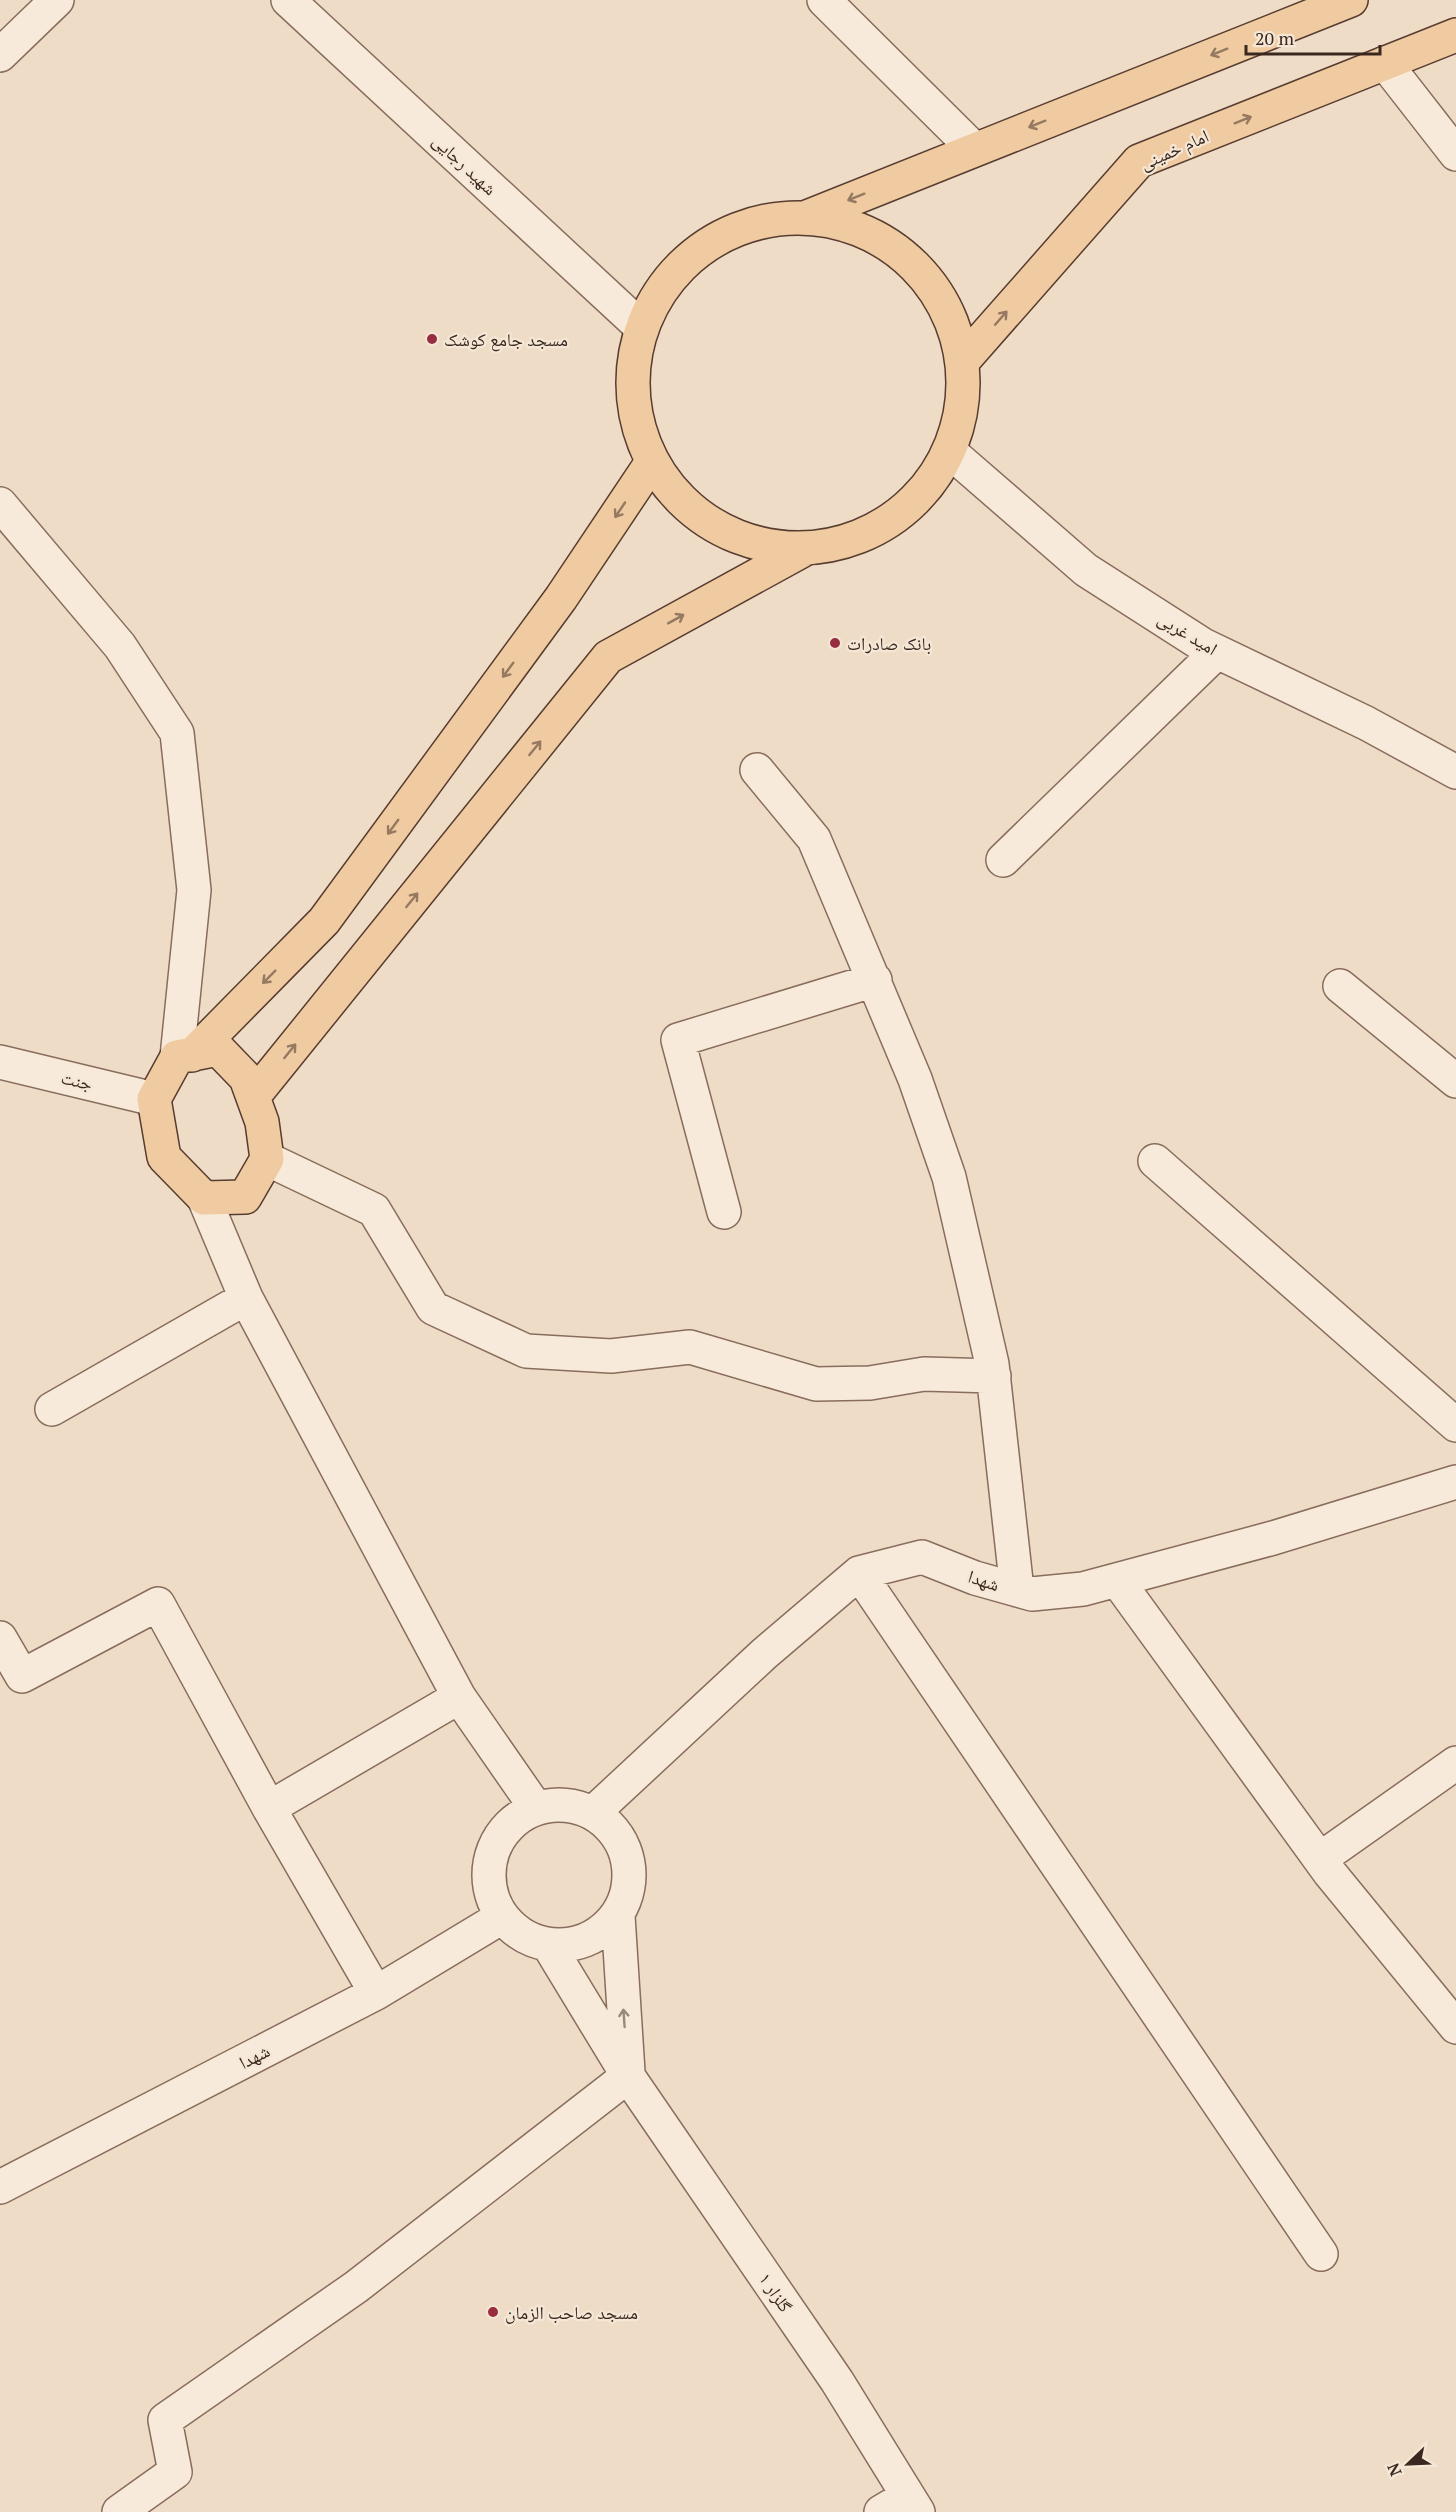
<svg xmlns="http://www.w3.org/2000/svg" width="1456" height="2512" font-family="'PT Serif','Noto Naskh Arabic',serif">
<style>
.lines{fill:none;stroke-linecap:round;stroke-linejoin:round}
.minor-casing{stroke:#896d5c;stroke-width:36}
.major-casing{stroke:#573c30;stroke-width:36}
.minor{stroke:#f8eada;stroke-width:33}
.major{stroke:#f0caa0;stroke-width:33}
.oneway{stroke:#957960}
.oneway2{stroke:#99897d}
.poi-dot{fill:#982d40;stroke:#f5e7d6;stroke-width:2}
.labels{text-anchor:middle;dominant-baseline:central;stroke-width:4.5;stroke-linejoin:round;paint-order:stroke}
.street-label{font-size:18px;fill:#3a2820;stroke:#f5e7d6}
.poi-label{font-size:18px;fill:#3a2820;stroke:#f5e7d6;text-anchor:start}
</style>
<rect width="100%" height="100%" fill="#eedcc7"/>
<g class="lines">
<g class="minor-casing">
<path id="minor" d="M288 0 642 328
M824 0 974 149
M0 55 57 0
M1385 63 1456 154
M949 451 1086 570 1203 645 1366 723 1456 772
M0 504 120 646 177 733 194 890 177 1057
M757 770 814 839 915 1079 949 1177 992 1364 1017 1590
M1003 860 1217 652
M1340 986 1456 1081
M0 1062 154 1099
M267 1159 374 1210 433 1308 526 1351 611 1356 690 1347 816 1384 870 1383 924 1374 994 1376
M1155 1161 1456 1425
M204 1198 246 1298 459 1697 536 1808
M724 1212 678 1040 875 980
M52 1409 246 1298
M859 1573 1321 2254
M1117 1580 1329 1872 1456 2027
M0 1638 22 1676 158 1604 269 1808 459 1697
M489 1875a70 70 0 1 1 140 0a70 70 0 1 1-140 0Z
M269 1808 376 1993
M593 1813 764 1654 859 1573 922 1557 975 1578 1032 1594 1083 1589 1273 1538 1456 1482
M1320 1859 1456 1763
M618 1916 628 2072
M549 1946 628 2076 837 2381 918 2512
M0 2187 376 1993 502 1917
M119 2512 175 2472 165 2420 356 2287 628 2076
M881 2512 908 2496"/>
</g>
<g class="major-casing">
<path id="major" d="M807 217 1351 0
M633 383a165 165 0 1 1 330 0a165 165 0 1 1-330 0Z
M962 362 1139 161 1456 35
M218 1049 246 1078 262 1122 267 1159 245 1197 204 1198 164 1157 154 1099 177 1057Z
M192 1055 324 921 561 598 652 462
M253 1097 608 657 805 549"/>
</g>
<use href="#minor" class="minor"/>
<use href="#major" class="major"/>
</g>
<defs><path id="oneway-shaft" d="M-6 0H5M1.5-3L5.5 0L1.5 3" fill="none" stroke-width="1.6" stroke-linecap="round" stroke-linejoin="round" transform="scale(1.5)"/></defs>
<g class="oneway">
<use href="#oneway-shaft" transform="translate(1219 52) rotate(158)"/>
<use href="#oneway-shaft" transform="translate(1243 120) rotate(-22)"/>
<use href="#oneway-shaft" transform="translate(1037 124) rotate(158)"/>
<use href="#oneway-shaft" transform="translate(856 197) rotate(158)"/>
<use href="#oneway-shaft" transform="translate(1001 318) rotate(-49)"/>
<use href="#oneway-shaft" transform="translate(620 510) rotate(124)"/>
<use href="#oneway-shaft" transform="translate(676 619) rotate(-29)"/>
<use href="#oneway-shaft" transform="translate(508 670) rotate(126)"/>
<use href="#oneway-shaft" transform="translate(535 748) rotate(-51)"/>
<use href="#oneway-shaft" transform="translate(393 827) rotate(126)"/>
<use href="#oneway-shaft" transform="translate(412 900) rotate(-51)"/>
<use href="#oneway-shaft" transform="translate(269 977) rotate(135)"/>
<use href="#oneway-shaft" transform="translate(290 1051) rotate(-51)"/>
</g>
<use class="oneway2" href="#oneway-shaft" transform="translate(624 2018) rotate(-94)"/>
<g class="poi-dot">
<circle cx="432" cy="339" r="6"/>
<circle cx="835" cy="643" r="6"/>
<circle cx="493" cy="2312" r="6"/>
</g>
<g class="labels">
<g class="street-label">
<text transform="translate(1174 149) rotate(-24)">امام خمینی</text>
<text transform="translate(465 164) rotate(43)">شهید رجایی</text>
<text transform="translate(1188 633) rotate(31)">امید غربی</text>
<text transform="translate(77 1080) rotate(13)">جنت</text>
<text transform="translate(984 1580) rotate(18)">شهدا</text>
<text transform="translate(254 2056) rotate(-27)">شهدا</text>
<text transform="translate(776 2292) rotate(56)">گلزار ۱</text>
</g>
<g class="poi-label">
<text x="444" y="339">مسجد جامع کوشک</text>
<text x="847" y="643">بانک صادرات</text>
<text x="505" y="2312">مسجد صاحب الزمان</text>
</g>
</g>
<g transform="translate(1408 2464) rotate(247)" stroke="#f5e7d6" stroke-width="4.5" paint-order="stroke">
<path d="M0-4.5L10 22L0 15L-10 22Z" fill="#3a2820"/>
<text y="-9" font-size="16" font-weight="bold" text-anchor="middle" fill="#3a2820">N</text>
</g>
<path d="M1246 45v9h134v-9" fill="none" stroke="#3a2820" stroke-width="3"/>
<text x="1255" y="45" font-size="18" fill="#3a2820" stroke="#f5e7d6" stroke-width="4.5" paint-order="stroke">20 m</text>
</svg>
